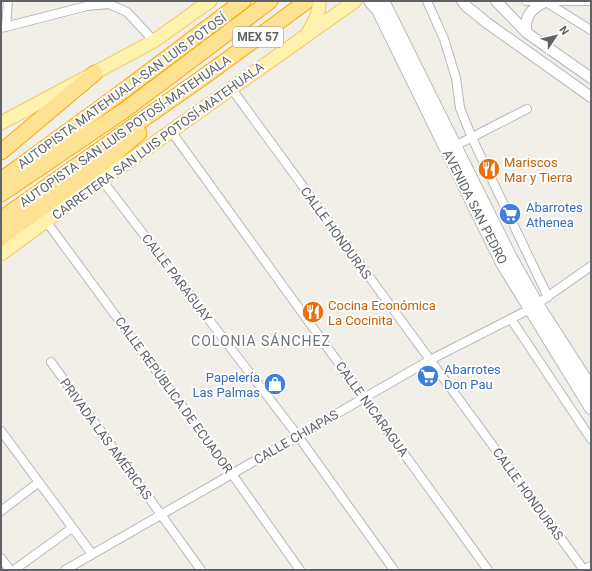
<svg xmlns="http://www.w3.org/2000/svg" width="592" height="571" font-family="Roboto,sans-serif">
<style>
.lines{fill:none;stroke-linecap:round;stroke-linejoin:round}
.minor-casing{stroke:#b5b8bc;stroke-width:10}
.tertiary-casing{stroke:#b5b8bc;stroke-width:12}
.secondary-casing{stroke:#b6babf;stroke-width:14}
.primary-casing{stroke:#f2c960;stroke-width:15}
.motorway-casing{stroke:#f9ab00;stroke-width:17}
.minor{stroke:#fff;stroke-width:8}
.tertiary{stroke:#fff;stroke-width:10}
.secondary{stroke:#fff;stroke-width:12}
.primary{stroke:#fff2af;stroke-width:13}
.motorway{stroke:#fde293;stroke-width:15}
.labels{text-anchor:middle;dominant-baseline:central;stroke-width:4;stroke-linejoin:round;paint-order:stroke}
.shield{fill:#fff;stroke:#8f9295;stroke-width:1}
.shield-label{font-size:12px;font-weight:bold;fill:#5f6368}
.street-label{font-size:13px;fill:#5f6368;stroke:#fff}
.food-label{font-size:13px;fill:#c56008;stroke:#fff;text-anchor:start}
.shop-label{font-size:13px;fill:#366cbe;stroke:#fff;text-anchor:start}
.neighbourhood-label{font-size:14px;letter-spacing:1px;fill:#70757a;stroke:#fff}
</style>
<rect width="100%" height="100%" fill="#f1efe8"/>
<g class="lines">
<g class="minor-casing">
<path id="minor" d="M427 1 444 39 456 78 460 108 472 138 548 297
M526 1H591
M546 2 591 30
M6 27 8 1
M1 28 87 6 109 4 127 12 154 41
M231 88 584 570
M171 131 488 570
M451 148 527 109
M102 180 298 436 394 570
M46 221 232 474 300 570
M511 319 591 439
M51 362 201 570
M1 431 92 554
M1 511 39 482
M1 558 10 570
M14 570 72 528
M65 570 430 360 530 309 591 266"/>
</g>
<g class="tertiary-casing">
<path id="tertiary" d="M462 1 466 6 487 23 591 97
M496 1 527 33 591 78
M527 33C523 17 532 8 545 2
M585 570 591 567"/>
</g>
<g class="secondary-casing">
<path id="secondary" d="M370 1 378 10 502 263 591 408
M383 1 511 258 537 304 591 388"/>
</g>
<g class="primary-casing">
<path id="primary" d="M309 31C315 22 320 12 319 1
M1 123 154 41 210 1
M1 254 102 180 355 1"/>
</g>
<g class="motorway-casing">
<path id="motorway" d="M1 152 95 73
M1 180 115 97 243 1
M1 194 125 110 270 1
M1 219 209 73 307 1
M1 237 105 162 139 133"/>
</g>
<use href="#minor" class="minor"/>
<use href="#tertiary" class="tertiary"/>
<use href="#secondary" class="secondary"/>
<use href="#primary" class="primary"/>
<use href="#motorway" class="motorway"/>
</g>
<defs>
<g id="restaurant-disc" transform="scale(1.15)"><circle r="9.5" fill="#e8710a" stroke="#fff"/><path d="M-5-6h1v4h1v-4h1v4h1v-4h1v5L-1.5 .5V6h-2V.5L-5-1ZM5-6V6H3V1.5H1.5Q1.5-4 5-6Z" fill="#fff"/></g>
<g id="supermarket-disc" transform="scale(1.15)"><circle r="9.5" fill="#3f7fe0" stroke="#fff"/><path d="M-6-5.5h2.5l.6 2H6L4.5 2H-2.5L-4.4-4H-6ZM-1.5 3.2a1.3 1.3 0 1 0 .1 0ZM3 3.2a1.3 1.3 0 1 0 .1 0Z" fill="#fff"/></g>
<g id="shop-disc" transform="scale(1.15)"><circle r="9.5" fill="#3f7fe0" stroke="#fff"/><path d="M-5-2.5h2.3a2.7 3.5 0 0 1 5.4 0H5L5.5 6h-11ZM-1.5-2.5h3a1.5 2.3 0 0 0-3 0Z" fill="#fff"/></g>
</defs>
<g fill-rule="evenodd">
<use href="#restaurant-disc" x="489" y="169"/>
<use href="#supermarket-disc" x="510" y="214"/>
<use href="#restaurant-disc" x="313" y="312"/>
<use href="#supermarket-disc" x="428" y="376"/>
<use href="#shop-disc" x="275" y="384"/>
</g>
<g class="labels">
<rect class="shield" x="233" y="27" width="50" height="20" rx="3"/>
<g class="shield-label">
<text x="258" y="37">MEX 57</text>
</g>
<g class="street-label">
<text transform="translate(122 91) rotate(-36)">AUTOPISTA MATEHUALA-SAN LUIS POTOSÍ</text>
<text transform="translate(125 131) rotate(-35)">AUTOPISTA SAN LUIS POTOSÍ-MATEHUALA</text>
<text transform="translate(158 141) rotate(-36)">CARRETERA SAN LUIS POTOSÍ-MATEHUALA</text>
<text transform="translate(475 207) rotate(63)">AVENIDA SAN PEDRO</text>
<text transform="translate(336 233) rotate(54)">CALLE HONDURAS</text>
<text transform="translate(177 278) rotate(53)">CALLE PARAGUAY</text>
<text transform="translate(174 395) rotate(54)">CALLE REPÚBLICA DE ECUADOR</text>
<text transform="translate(372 409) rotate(54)">CALLE NICARAGUA</text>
<text transform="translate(296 437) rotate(-30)">CALLE CHIAPAS</text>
<text transform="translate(106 439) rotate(54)">PRIVADA LAS AMÉRICAS</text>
<text transform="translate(528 494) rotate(54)">CALLE HONDURAS</text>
</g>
<g class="food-label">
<text x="504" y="162">Mariscos<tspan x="504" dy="15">Mar y Tierra</tspan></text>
<text x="328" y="305">Cocina Económica<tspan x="328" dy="15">La Cocinita</tspan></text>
</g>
<g class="shop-label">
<text x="526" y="207">Abarrotes<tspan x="526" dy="15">Athenea</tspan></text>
<text x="444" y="369">Abarrotes<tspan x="444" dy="15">Don Pau</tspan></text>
<text x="260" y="377" text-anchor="end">Papelería<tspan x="260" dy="15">Las Palmas</tspan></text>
</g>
<g class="neighbourhood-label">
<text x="261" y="341">COLONIA SÁNCHEZ</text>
</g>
</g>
<rect width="592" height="571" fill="none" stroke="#5f6368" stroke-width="4"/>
<g transform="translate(556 36) rotate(55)" stroke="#ffffff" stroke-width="3" paint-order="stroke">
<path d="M0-3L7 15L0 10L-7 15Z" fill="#5f6368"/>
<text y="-6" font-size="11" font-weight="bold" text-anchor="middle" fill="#5f6368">N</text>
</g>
</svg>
